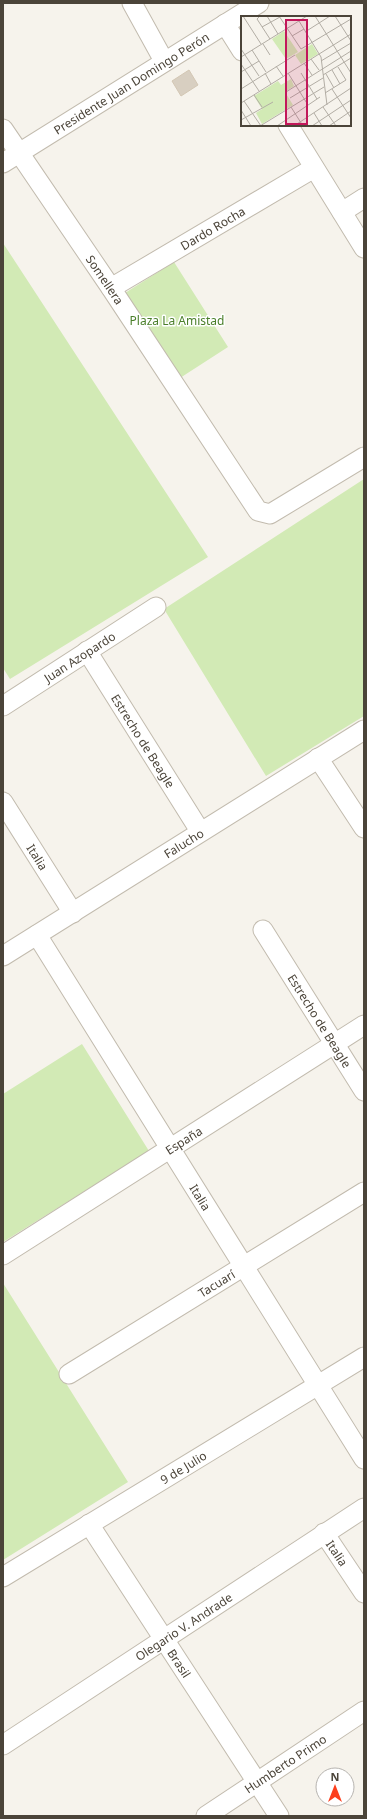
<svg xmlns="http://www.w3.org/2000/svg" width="367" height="1819" font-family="'Noto Sans',sans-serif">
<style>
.green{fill:#d2eab5}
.building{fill:#d8cfc1;stroke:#d3c7b4}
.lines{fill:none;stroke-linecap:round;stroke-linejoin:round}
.minor-casing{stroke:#c2bbae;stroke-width:21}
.minor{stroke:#fff;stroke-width:19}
.labels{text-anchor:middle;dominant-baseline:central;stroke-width:3;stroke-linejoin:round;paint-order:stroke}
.street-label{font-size:12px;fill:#4b4439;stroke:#fff}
.park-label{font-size:12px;fill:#4a7f2a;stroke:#fff}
.inset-road{fill:none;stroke:#b2ada4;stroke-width:1}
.view{fill:#c2185b;fill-opacity:0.15;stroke:#c2185b;stroke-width:2}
.inset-edge{fill:none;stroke:#4b4439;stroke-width:2}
</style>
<rect width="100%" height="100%" fill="#f6f3ec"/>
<path class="green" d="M3 243 208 557 10 679 3 668Z
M174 262 228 347 180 378 125 293Z
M364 479V716L266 776 164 609Z
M82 1044 149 1151 3 1242V1094Z
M3 1283 128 1482 3 1560Z"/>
<path class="building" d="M189 70 198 85 181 96 172 81Z"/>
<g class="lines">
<g class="minor-casing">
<g id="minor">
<path d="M132 3 164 61"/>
<path d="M225 24 242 51"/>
<path d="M288 125 364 248"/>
<path id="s1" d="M3 129 111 288 258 511 270 514 364 457"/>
<path id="s2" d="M3 163 259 3"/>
<path d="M342 212 364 198"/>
<path id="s3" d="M111 288 314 168"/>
<path id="s4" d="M87 651 200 831"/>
<path id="s5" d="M3 706 156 607"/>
<path d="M318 758 364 828"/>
<path id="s6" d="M3 802 73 913"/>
<path id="s7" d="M263 930 364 1091"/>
<path id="s8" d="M37 935 364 1459"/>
<path id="s9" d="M3 956 364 730"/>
<path id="s10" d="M3 1255 364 1025"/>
<path id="s11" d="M69 1374 364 1192"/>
<path id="s12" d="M89 1524 279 1816"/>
<path id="s13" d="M324 1533 364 1593"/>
<path id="s14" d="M3 1577 364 1357"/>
<path id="s15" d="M3 1745 364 1508"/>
<path id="s16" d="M206 1816 364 1711"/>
</g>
</g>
<use href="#minor" class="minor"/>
</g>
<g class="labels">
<g class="street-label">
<text stroke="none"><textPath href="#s2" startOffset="151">Presidente Juan Domingo Perón</textPath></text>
<text stroke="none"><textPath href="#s3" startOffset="118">Dardo Rocha</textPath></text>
<text stroke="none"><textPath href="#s1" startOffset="182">Somellera</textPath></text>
<text stroke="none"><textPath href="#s5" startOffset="91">Juan Azopardo</textPath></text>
<text stroke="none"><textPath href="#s4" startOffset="106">Estrecho de Beagle</textPath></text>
<text stroke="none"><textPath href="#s9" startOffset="213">Falucho</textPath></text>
<text stroke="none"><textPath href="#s6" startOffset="65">Italia</textPath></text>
<text stroke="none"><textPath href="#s7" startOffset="107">Estrecho de Beagle</textPath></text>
<text stroke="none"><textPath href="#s10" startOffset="214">España</textPath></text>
<text stroke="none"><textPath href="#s8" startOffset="309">Italia</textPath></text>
<text stroke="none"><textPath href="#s11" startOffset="173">Tacuarí</textPath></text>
<text stroke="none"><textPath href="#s14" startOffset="211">9 de Julio</textPath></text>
<text stroke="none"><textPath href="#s13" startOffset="24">Italia</textPath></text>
<text stroke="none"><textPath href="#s15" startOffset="216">Olegario V. Andrade</textPath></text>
<text stroke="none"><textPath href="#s12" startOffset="166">Brasil</textPath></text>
<text stroke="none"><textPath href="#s16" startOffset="95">Humberto Primo</textPath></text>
</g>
<g class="park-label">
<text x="177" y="320">Plaza La Amistad</text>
</g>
</g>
<g transform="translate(241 16)">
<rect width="110" height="110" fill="#f6f3ec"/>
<path d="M43 15 57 36 45 43 31 23ZM71 28 77 38 60 48 54 39ZM50 63 53 70 44 76 52 89 21 108 15 97 21 93 13 80 37 65 40 69Z" fill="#d2eab5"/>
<path class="inset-road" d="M2 0 20 28M19 0 16 3 29 23M26 0 37 18M38 0 60 33 110 3M74 0 110 57M94 0 110 25M58 5 80 41 86 89M21 11 39 1M64 16 89 0M51 20 63 13M22 28 29 39M0 33 18 60M11 34 25 56M0 41 66 0M70 43 78 54M80 45 110 27M63 47 71 59M0 48 18 75M35 50 42 60M91 54 99 68M0 56 18 45M24 57 30 68M47 57 67 89M60 57 76 83M85 58 93 72M82 59 110 42M0 73 54 39M91 73 110 102M45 76 110 35M84 77 105 64 97 51M13 79 21 91M49 82 82 62M3 85 20 110M0 87 110 18M50 91 62 110M82 91 95 110M0 94 10 110M73 97 81 110M0 104 32 86M19 110 83 71M36 110 79 81M53 110 110 72M71 110 110 84M88 110 110 95"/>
<path class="view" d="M45 4H66V108H45Z"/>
<rect width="110" height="110" class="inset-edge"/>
</g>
<rect width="367" height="1819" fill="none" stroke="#4b4439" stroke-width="8"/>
<g transform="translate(335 1787)"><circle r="19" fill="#ffffff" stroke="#b7b4b0"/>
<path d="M0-3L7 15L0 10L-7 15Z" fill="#fc3f1d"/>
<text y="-6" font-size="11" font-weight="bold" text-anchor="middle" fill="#4b4439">N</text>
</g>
</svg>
